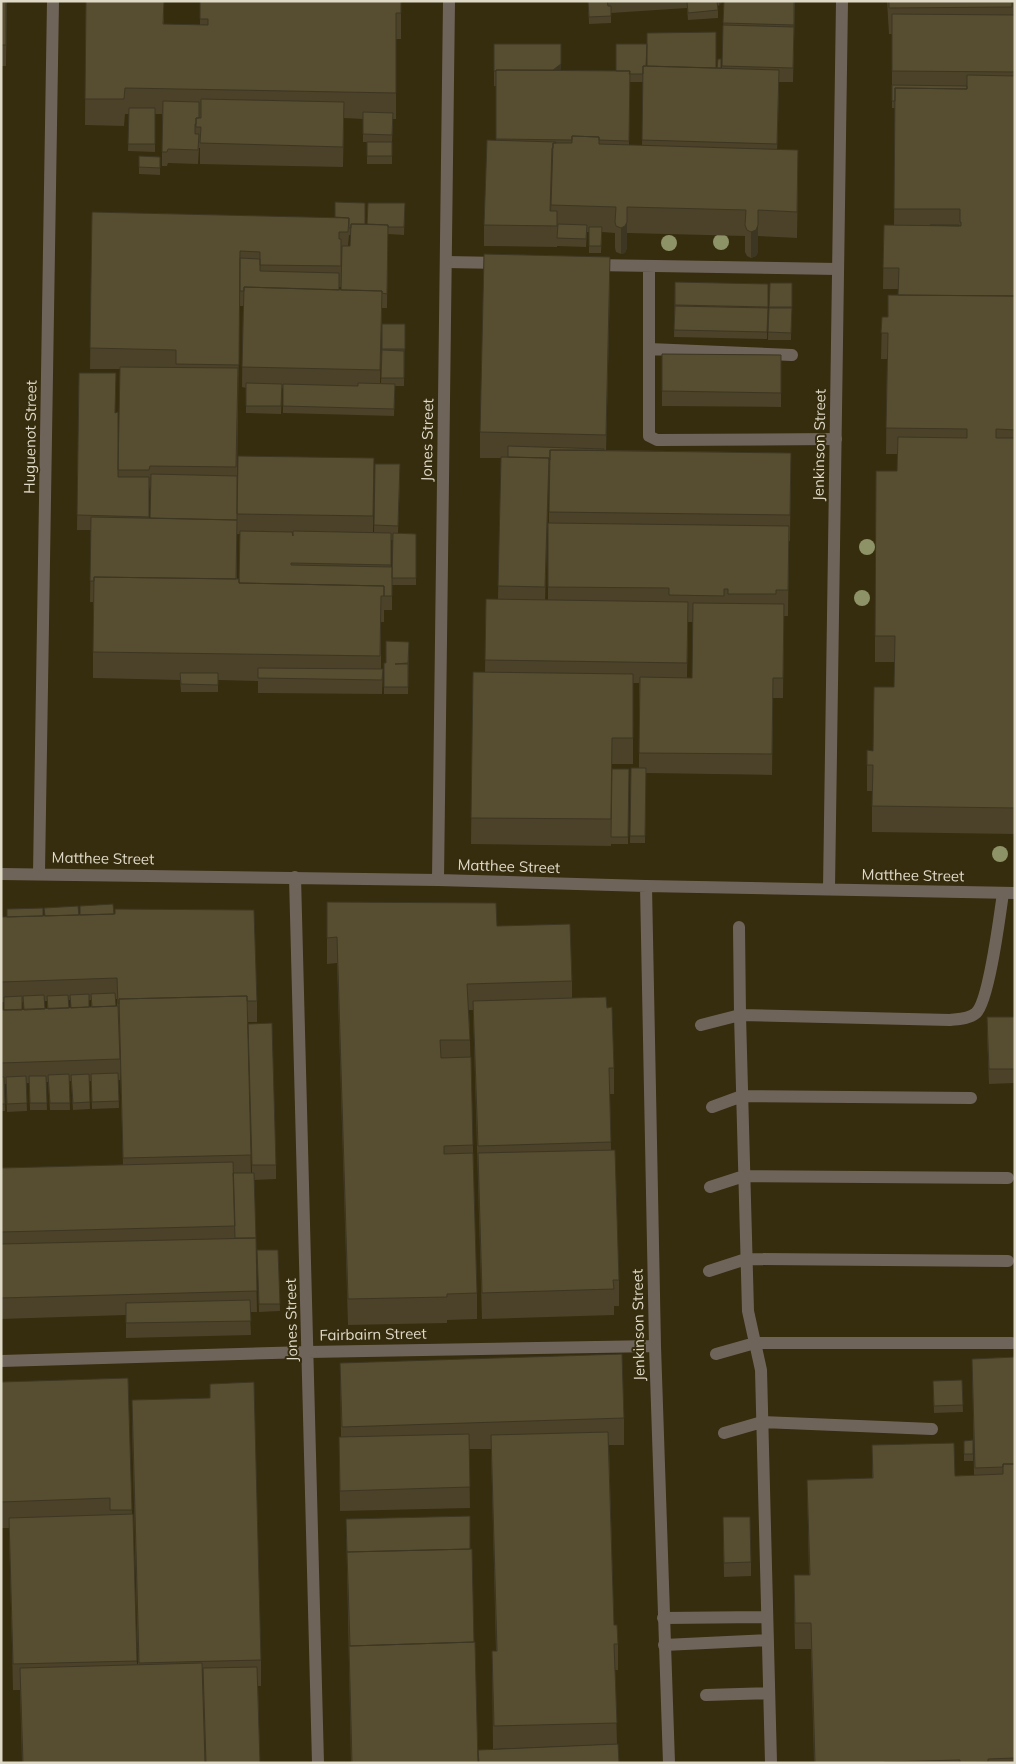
<svg xmlns="http://www.w3.org/2000/svg" width="1016" height="1764" font-family="Mulish,sans-serif">
<style>
.lines{fill:none;stroke-linecap:round;stroke-linejoin:round}
.lane{stroke:#6f645a;stroke-width:12}
.street{stroke:#6f645a;stroke-width:12}
.tree{fill:#8d9367}
.wall{fill:#4b4229;fill-rule:evenodd}
.shaded-wall{fill:#3d3622}
.building{fill:#574d30;stroke:#3d3622}
.labels{text-anchor:middle;dominant-baseline:central;stroke-width:4;stroke-linejoin:round;paint-order:stroke}
.street-label{font-size:15px;fill:#dfd9c8;stroke:#362c0e}
</style>
<rect width="100%" height="100%" fill="#362c0e"/>
<g class="lines">
<path class="lane" d="M446 262 501 263
M593 265 838 269
M649 266V436L657 440 836 439
M649 349 792 355
M739 927 740 1015 748 1311 761 1370 771 1763
M701 1025 740 1015 950 1020C958 1019 969 1019 976 1013 989 1001 1000 914 1003 893
M712 1107 742 1096 971 1098
M710 1187 744 1176 1008 1178
M709 1271 746 1259 1008 1261
M716 1354 755 1343H1012
M724 1433 762 1422 932 1429
M663 1618 767 1617
M664 1645 767 1640
M706 1695 769 1693"/>
<path class="street" d="M39 873 53 1
M1 874 438 880 646 886 1015 893
M295 877 318 1763
M438 880 449 1
M646 886 655 1346 669 1763
M829 889 842 1
M1 1361 308 1352 655 1346"/>
</g>
<g class="tree">
<circle cx="721" cy="242" r="8"/>
<circle cx="669" cy="243" r="8"/>
<circle cx="867" cy="547" r="8"/>
<circle cx="862" cy="598" r="8"/>
<circle cx="1000" cy="854" r="8"/>
</g>
<path class="wall" d="M1 1H7L6 66H1Z
M86 1H164V24L200 25V1H401V39H396V119H393L392 142H378H392V164H367V142H363V119L344 118 343 167 200 164V148H199L198 164 168 163 167 166H162V114H155V152L128 151 129 114H125L124 126 85 125Z
M588 1H723L718 6V18L688 20 687 8 611 13V23L589 24Z
M724 1H795L793 82H779L777 149 798 176 797 238 758 236V252L756 256 751 258 747 256 745 252V236L627 233V248L625 253 621 254 616 252 615 248V233L602 232 601 253H589V232H587L586 247 557 246V240V247L484 246V225L496 140V86H494V44L561 70 616 71 722 68ZM630 82H643L642 145H629ZM552 168 551 205V211Z
M887 1H1015V834L872 832V791H867V765L873 751 894 687 895 662H875V636L897 471V454H886L887 359H881L882 317H888L898 295 899 289H883L884 225H894L895 108H892V34H889Z
M139 156 160 157V175L139 174Z
M405 203 404 235 388 234 387 308H382L380 383H381L382 324H405L404 386H395L394 416 283 413V388H282L281 414 246 413V388L242 387 243 306H240V272L237 476 374 479 373 533H374L375 464 400 478 398 533 416 534V585H392V610H384V622H381V669H383L382 694 258 693V681L218 680V692H181L180 680 93 678V602H90L91 530H77L79 373 115 412 118 477 120 369H90L92 212 367 224ZM349 235H351L350 246H348ZM342 260 341 290H339V287H341ZM150 487V518H149V491L150 486ZM237 534H240L239 579H237ZM391 540H393L392 567H391Z
M675 282 768 284 767 339 674 337Z
M792 283 791 340H768L769 307Z
M610 284 606 450 791 453 790 541H789L788 616H784L783 698H773L772 775 646 773 645 843H630L631 768H639V683H633V764H612L611 846 471 844 473 672H485L486 599H498L501 458H480V432ZM549 475V523H548V600H545ZM688 622H693L692 678H687Z
M662 354 781 355V407L662 406Z
M409 642 408 694H384V663H386Z
M612 769H629L628 844H611Z
M327 902 497 926 572 981V998L607 1008 614 1068V1094H610L611 1150 619 1280V1306H614V1315L482 1319 473 1010H469L470 1040 477 1293V1319L447 1320V1323L348 1325 337 963 327 964Z
M80 906 114 914 257 1001V1022H247L251 1173H252L248 1038 276 1165V1179L254 1180 257 1312H250L251 1335 126 1338V1315L1 1319V1168L123 1165 120 1062V1080H118L119 1108 92 1109 91 1081H89L90 1109 73 1110 71 1081H69L70 1110H50L48 1082H46L47 1110H30L29 1083H26L27 1111 7 1112 6 1084H4L5 1111H1V917L80 915ZM116 999H117V1006H116ZM68 1000H70L71 1008H69ZM89 1000H91V1007H89ZM45 1001H47V1009H45ZM1 1002H4V1010H1ZM22 1002H23L24 1010H22Z
M1015 1017V1083L989 1084 987 1032Z
M257 1250H278L280 1311 259 1312Z
M1015 1357V1763H814L811 1649H795L794 1601V1575H809L807 1480 872 1478V1445L955 1476 974 1475 972 1359Z
M340 1363 624 1418V1445H609L614 1625 618 1644V1670H615L617 1744 493 1749 492 1651H496L491 1449H469L470 1508 340 1511 339 1437H341Z
M128 1378 132 1514H133L137 1664H138L132 1427V1400L210 1398V1384L261 1660V1686H258L260 1763H22L20 1690H13L9 1528H1V1382Z
M962 1380 963 1412 934 1413 933 1381Z
M973 1440V1461H964V1441Z
M723 1517 751 1562V1576L724 1577Z
M346 1519 470 1549 478 1763H351Z"/>
<path class="shaded-wall" d="M719 1H723L719 6Z
M561 64V78L552 71Z
M779 70V90L777 165V144Z
M552 148V168L550 231V211Z
M798 150V176L797 238V212Z
M627 207V248L625 253 621 254V228Z
M758 210V252L756 256 751 258V232Z
M610 257V284L606 461V435Z
M549 458V479L545 608V587Z"/>
<path class="building" d="M1 1H6V45H1Z
M86 1H164L163 24 208 25V19H200V1H401V13H396V93L125 88 124 99H85Z
M588 1H607L608 6H611V16L589 17Z
M717 1 718 10 688 13 687 2Z
M724 1H794V25L723 23Z
M889 1H1012V7L889 8Z
M892 14 1015 15V72L892 71Z
M723 25 794 27 793 68 722 66Z
M716 32V68L647 66V33Z
M494 44H561V64L553 70H496V71H494Z
M616 44H647L646 66H643V74H629L630 71H616Z
M718 59H721V68H717Z
M643 66 779 70 777 144 642 140Z
M496 70 630 71 629 141 599 140V137L572 136V140L496 139Z
M967 75 1015 76V296L898 295 899 268H883L884 225 961 226V222H960V209H894L895 88 967 89Z
M892 85 967 86V89L895 88V101H892Z
M201 99 344 102 343 147 200 143 201 127H196V118H201Z
M163 101 199 102V118H196V124H195V134H199L198 150 168 149 167 152H162Z
M129 108H155V144H128Z
M363 112 393 113 392 135 363 134Z
M572 136 599 137V144L798 150 797 212 758 210V225L756 230 751 232 747 230 745 225 746 210 627 207V222L625 226 621 228 616 226 615 222 616 207 551 205 553 143H572Z
M487 140 556 142V143H553V148H552L550 211H557V226L484 225Z
M367 142H392V156H367Z
M139 156 160 157V168L139 167Z
M335 202 365 203V224H351V228H349V218L335 217Z
M368 203H405L404 227H388V225L367 224Z
M92 212 349 218 348 232H339V239H341V266L260 265V252L240 251 239 365 176 364V350L90 348Z
M351 224 388 225 387 294 382 293V291L341 290 342 246H350Z
M558 224 587 225 586 239 557 238Z
M930 225H959V226Z
M589 227H602L601 246H589Z
M484 254 610 257 606 435 480 432Z
M240 258 260 259V271L339 273V290L244 287V291H240Z
M675 282 768 284V307L675 305Z
M770 283H792V307H769Z
M244 287 382 291 380 370 242 367Z
M888 295 1015 296V430L996 429V438H1015V808L872 806 873 765H867V750L873 751 874 687H894L895 636H875L876 471H897L898 437 967 438V429L886 428 888 333H881L882 317H888Z
M675 306 768 308 767 332 674 330Z
M769 308H792L791 333 768 332Z
M382 324H405V349H382Z
M382 350 404 351V378H381Z
M662 354 781 355V393L662 391Z
M120 367 238 368 236 467 150 466 149 470H118Z
M79 373H116L115 413 118 412V477H149V517L77 515Z
M246 383 282 384 281 406H246Z
M358 383 395 384 394 409 283 406V384L358 386Z
M508 446 604 449V450H550V460H549V458L508 457Z
M550 450 791 453 790 515 549 512Z
M238 456 374 458 373 516 237 514Z
M501 457 549 458 545 587 498 586Z
M375 464H400L398 526 374 525Z
M151 474 237 476V520L150 518Z
M91 517 237 520 236 579 94 577V581H90Z
M548 523 789 526 788 590H776V594H728V589H724V596L669 595V588L548 587Z
M240 531 292 532 293 536V531L391 533V565L291 563V565L392 567V596H384V586L239 583Z
M393 533 416 534V578H392Z
M94 577 239 579V583L384 586V596H381L380 656 93 652Z
M486 599 688 602 687 663 485 660Z
M693 603 784 604 783 678H773L772 754 639 753 640 677 692 678Z
M386 641 409 642 408 663 395 664H408V687H384V663H386Z
M258 668 383 669 382 680 258 678Z
M473 672 633 674V738H612L611 819 471 818Z
M180 673H218V685L181 684Z
M631 768H646L645 836H630Z
M612 769H629L628 837H611Z
M327 902 496 903 497 926 570 924 572 981 467 984 470 1040H440L441 1058 471 1057 473 1145 444 1146V1154L473 1153 477 1293 447 1294V1297L348 1299 337 937 327 938Z
M113 904 114 914 80 915V906Z
M78 906 79 915 45 916 44 908Z
M43 908V916L7 917V909Z
M115 909 254 910 257 1001H247V996L119 999V1004H118L117 978 1 982V917L115 914Z
M115 993 116 1006 92 1007 91 994Z
M89 994V1007L71 1008 70 995Z
M44 995 45 1009 24 1010 23 996Z
M68 995 69 1008 48 1009 47 996Z
M22 996V1010H4V997Z
M247 996 251 1155 123 1158 119 999Z
M606 997 607 1008 612 1007 614 1068H609L611 1142 478 1146 473 1001Z
M118 1006 120 1059 1 1063V1010Z
M987 1017H1015V1069H989Z
M272 1023 276 1165H252L248 1024Z
M118 1073 119 1101 92 1102 91 1074Z
M69 1074 70 1103H50L48 1075Z
M89 1074 90 1102 73 1103 71 1075Z
M26 1076 27 1103 7 1104 6 1077Z
M29 1076H46L47 1103H30Z
M1 1077H4L5 1104H1Z
M615 1150 619 1280H613L614 1289 482 1293 478 1153Z
M233 1162 235 1226 1 1232V1168Z
M233 1173H254L256 1238H235Z
M256 1238 257 1291 1 1298V1244Z
M257 1250H278L280 1304H259Z
M250 1300 251 1321 126 1323V1303Z
M622 1354 624 1418 342 1427 340 1363Z
M1015 1357V1464H1003V1467L975 1468 972 1359Z
M128 1378 132 1510H110V1498L1 1502V1382Z
M962 1380 963 1405 934 1406 933 1381Z
M254 1382 261 1660 139 1663 132 1400 210 1398V1384Z
M608 1432 614 1625H617L618 1644H614L617 1723 494 1726 492 1651H497L491 1435Z
M469 1434 470 1487 340 1491 339 1437Z
M973 1440V1454H964V1441Z
M954 1443 955 1476 1003 1474V1464H1015V1758L988 1759V1762L960 1763V1760L884 1762V1763H815L811 1623H795L794 1575H810L807 1480 873 1478 872 1445Z
M133 1514 137 1661 13 1664 9 1518Z
M470 1516V1549L347 1552 346 1519Z
M723 1517H750L751 1562 724 1563Z
M472 1549 474 1642 350 1646 347 1552Z
M475 1642 478 1763H352L349 1646Z
M202 1663 205 1763H23L20 1668Z
M257 1667 260 1763H206L203 1668Z
M618 1744 619 1763H479L478 1750Z"/>
<g class="labels">
<g class="street-label">
<text transform="translate(30 437) rotate(-89)">Huguenot Street</text>
<text transform="translate(427 440) rotate(-89)">Jones Street</text>
<text transform="translate(819 445) rotate(-89)">Jenkinson Street</text>
<text transform="translate(103 858) rotate(1)">Matthee Street</text>
<text transform="translate(509 866) rotate(2)">Matthee Street</text>
<text transform="translate(913 875) rotate(1)">Matthee Street</text>
<text transform="translate(291 1320) rotate(-91)">Jones Street</text>
<text transform="translate(638 1325) rotate(-91)">Jenkinson Street</text>
<text transform="translate(373 1334) rotate(-1)">Fairbairn Street</text>
</g>
</g>
<rect width="1016" height="1764" fill="none" stroke="#dfd9c8" stroke-width="5"/>
</svg>
